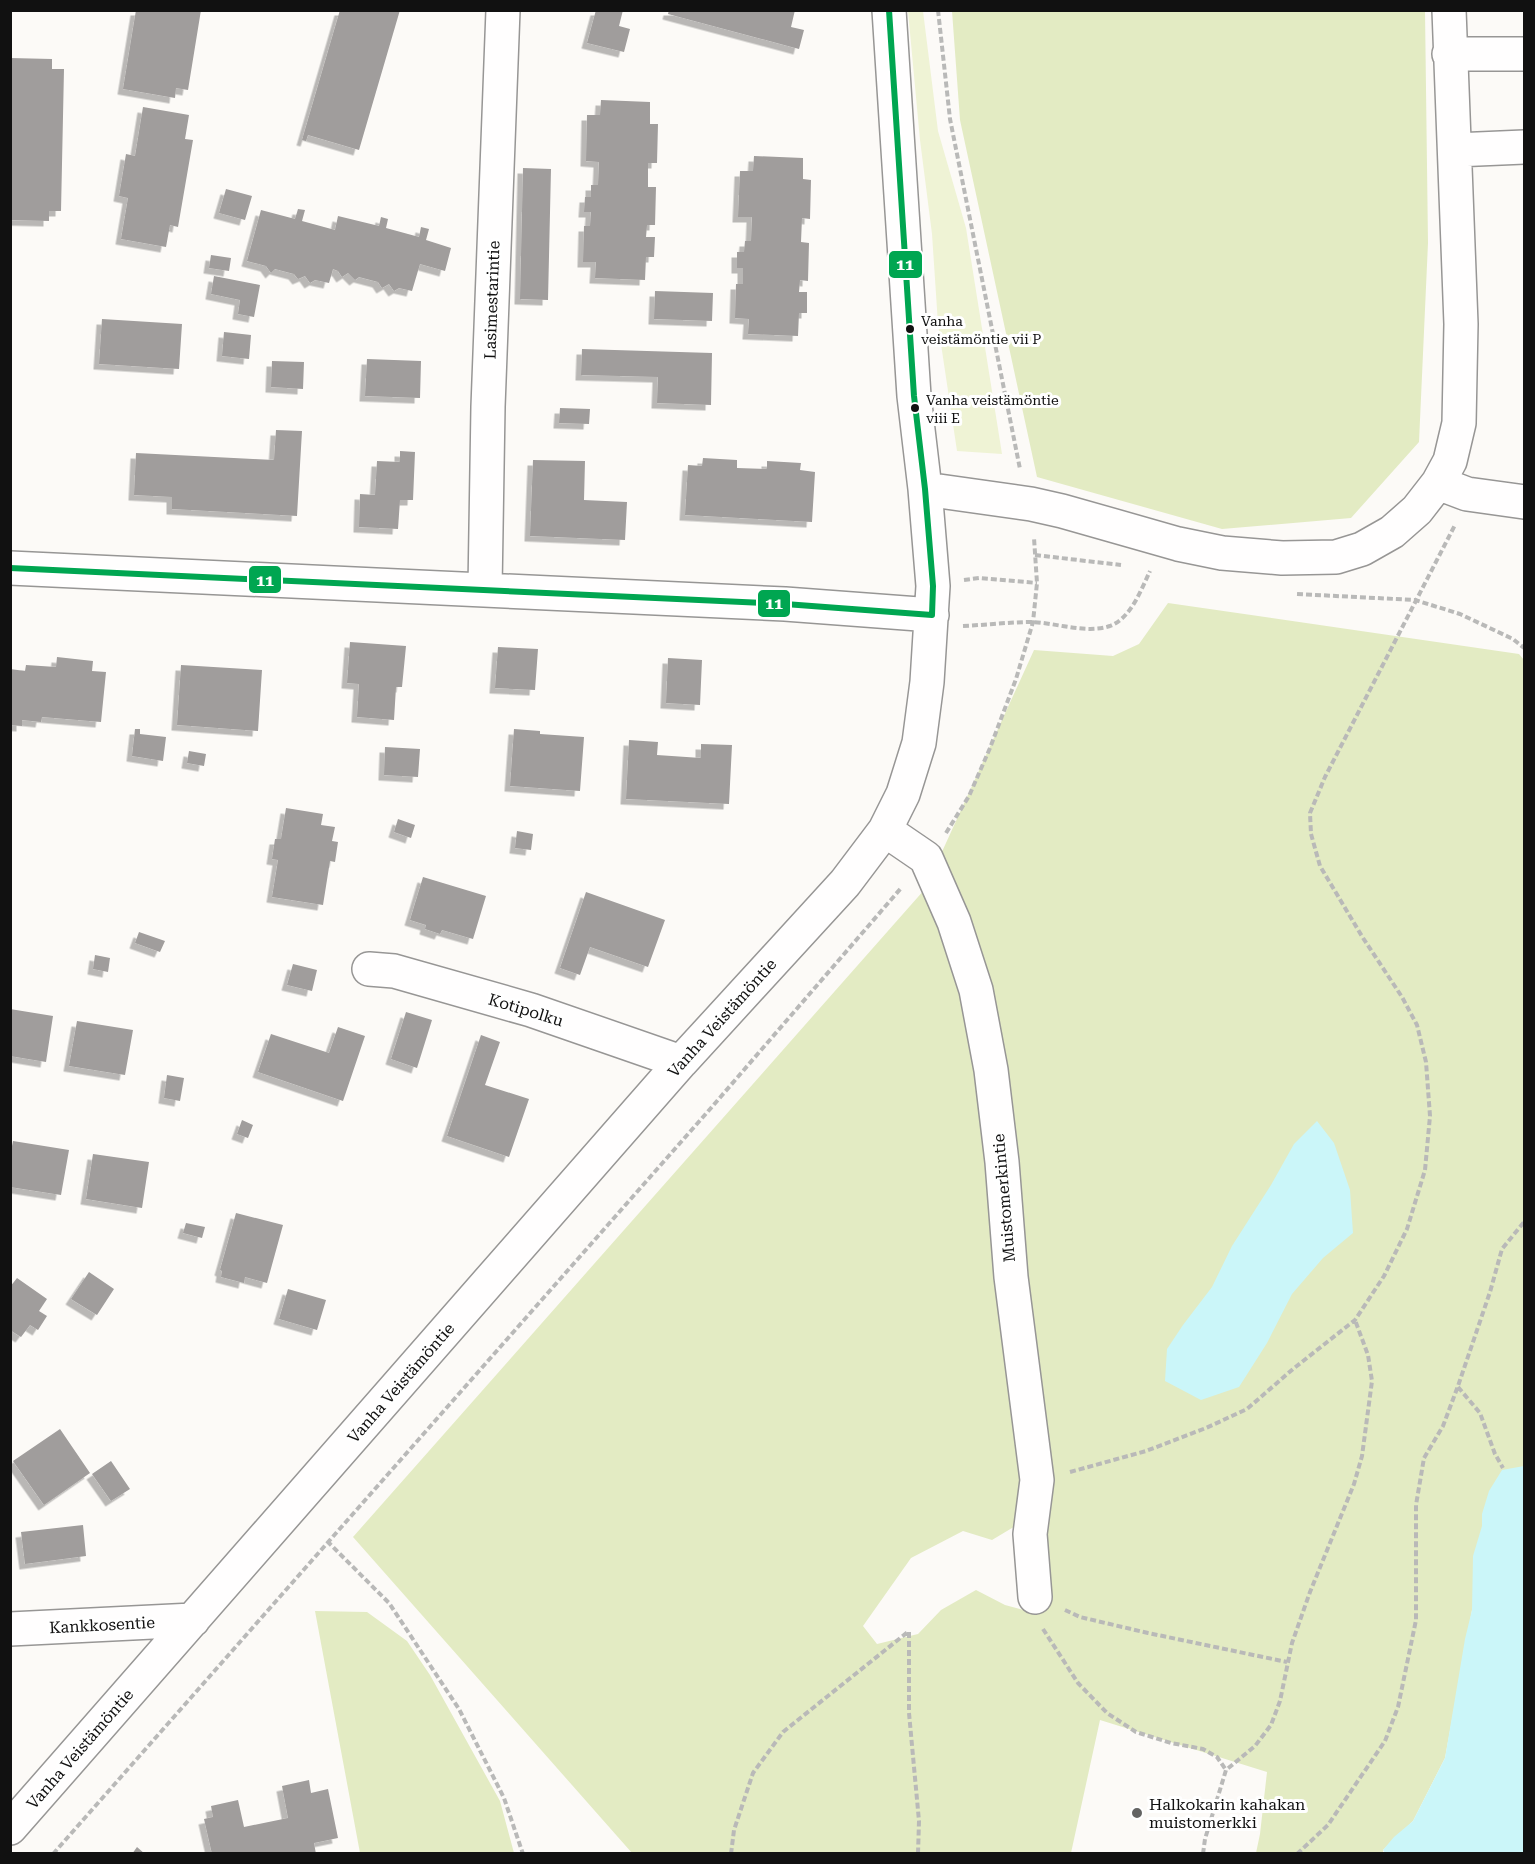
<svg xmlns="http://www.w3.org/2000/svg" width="1535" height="1864" font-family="'Roboto Serif',serif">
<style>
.green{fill:#eff3d5}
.forest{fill:#e3ebc3;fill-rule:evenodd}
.water{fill:#cbf6f9}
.building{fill:#a09d9c;filter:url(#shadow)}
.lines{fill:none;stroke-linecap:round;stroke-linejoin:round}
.minor-casing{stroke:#979695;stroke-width:36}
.path{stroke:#b9b9b8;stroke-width:4;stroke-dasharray:6 3;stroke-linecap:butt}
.minor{stroke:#fffefe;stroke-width:33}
.bus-1-casing{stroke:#fff;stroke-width:10}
.bus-1{stroke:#00a651;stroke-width:6}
.bus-dot{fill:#111;stroke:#fff;stroke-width:2}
.poi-dot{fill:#636362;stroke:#fff;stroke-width:2}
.labels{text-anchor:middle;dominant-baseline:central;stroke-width:6;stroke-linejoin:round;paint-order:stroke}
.bus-label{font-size:14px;fill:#111;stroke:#fff;text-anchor:start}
.street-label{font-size:16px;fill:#111;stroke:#fff}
.poi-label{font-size:16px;fill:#111;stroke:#fff;text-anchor:start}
.line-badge{stroke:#fff;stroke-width:2}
.badge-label{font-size:16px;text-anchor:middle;font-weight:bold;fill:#fff}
</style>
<defs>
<filter id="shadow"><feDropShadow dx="-5.5" dy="5.5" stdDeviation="0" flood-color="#0004"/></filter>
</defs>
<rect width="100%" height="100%" fill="#fcfaf7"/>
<path class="green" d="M908 11H923L938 131 966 228 1002 454 957 451 938 324 932 234 920 140Z"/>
<path class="forest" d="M952 11H1425L1428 243 1419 442 1351 518 1222 529 1037 477 960 120Z
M1168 603 1519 654 1524 660V1488L1472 1610 1445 1758 1413 1821 1383 1850V1853H1256L1260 1834 1267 1772 1100 1720 1071 1853H632L353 1537 925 889 1034 650 1113 656 1139 644ZM1017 1525 1035 1597 1024 1610 1005 1605 976 1590 941 1610 918 1634 877 1644 863 1626 911 1558 963 1531 992 1540Z
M315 1611 367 1612 407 1641 430 1675 500 1801 514 1853H360Z"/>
<path class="water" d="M1317 1121 1334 1143 1350 1190 1353 1233 1323 1258 1292 1294 1267 1343 1239 1387 1201 1400 1165 1381 1167 1349 1183 1325 1212 1287 1232 1246 1271 1185 1294 1144Z
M1524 1466V1853H1385L1383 1850 1394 1837 1413 1821 1445 1758 1465 1639 1472 1610 1473 1556 1482 1526V1514L1489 1491 1502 1470Z"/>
<path class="building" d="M136 10H201L188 90 176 88 175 98 123 89Z
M340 10H400L359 150 308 135 306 141 302 140Z
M596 10H623L619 26 630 29 624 52 587 43Z
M669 10H795L791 27 804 30 799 49 668 14Z
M10 58 52 59V69H64L61 211H49V221L10 220Z
M601 100 650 102V124H658L657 163H648V187H656L655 225H647L646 237H655L654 257H646L645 280 595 278 596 262H583L584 226H590L591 212H584L585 197H591V185H598L599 162 586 161 587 115H600Z
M143 107 189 115 185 139 193 140 178 227 170 225 166 247 121 239 128 198 119 196 126 154 135 156Z
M754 156 803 158V179L811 180 810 219 802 218 801 242 809 243 808 281 800 280 799 292H807V313H799L798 336 748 334 749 319 735 318 736 284H743V268H737V252H744L745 241H751L752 217H738L740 171H753Z
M523 168 551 169 548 300 520 299Z
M226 189 252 196 245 220 219 213Z
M298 209 305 210 302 221 335 230 338 216 379 226 381 217 388 219 386 228 419 237 421 227 429 229 426 240 451 248 445 271 420 264 412 291 399 288 394 291 389 284 382 288 378 282 359 277 355 280 348 273 342 277 338 271 333 269 329 283 315 280 310 283 305 276 298 279 294 274 275 269 271 273 266 266 247 261 261 210 295 219Z
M211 255 231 258 229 271 209 268Z
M214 276 260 285 254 317 238 314 240 300 211 294Z
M655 291 713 293 712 321 654 319Z
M102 319 182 324 179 369 99 364Z
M224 332 251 335 249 359 222 356Z
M582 349 712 353 711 405 657 403 658 377 581 375Z
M367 359 421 361 420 398 365 396Z
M272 361 304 362 303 389 271 387Z
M560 408 590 409 589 424 559 423Z
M276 430 302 431 297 516 172 509V497L134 495 136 453 274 460Z
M400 451 415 452 413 500H400L398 529 359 527 360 494 375 495 377 461 400 462Z
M703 458 737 460V468L767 469V461L801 463 800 470 815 472 812 522 685 515 688 465 702 466Z
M533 460 585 461 584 500 627 502 625 540 530 536Z
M350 642 406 646 402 687H396L394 720 357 717 359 684 347 683Z
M498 647 538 649 535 690 495 688Z
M57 657 93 661 92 671 106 672 101 722 42 717 41 722 22 720V726L10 725V669L25 671 26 665 56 667Z
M668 658 702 660 700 705 666 703Z
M181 665 262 670 258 731 177 725Z
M135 729H140V734L166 737 163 761 132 756Z
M514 729 540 731V734L584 737 580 791 510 786Z
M629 740 658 742 657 755 701 758V744L732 745 729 804 626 799Z
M385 747 420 749 418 777 384 775Z
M189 751 206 754 204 766 187 763Z
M286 808 323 814 321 825 335 827 332 841 338 842 335 862 330 861 323 905 272 897 278 860 272 859 275 839H281Z
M398 819 415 825 411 838 394 832Z
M517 831 533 834 531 850 515 848Z
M423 877 486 896 473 939 442 930 440 934 425 929 426 925 410 920Z
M586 892 665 920 648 967 590 947 580 975 560 968Z
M139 932 165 941 160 952 135 943Z
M95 955 110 958 108 972 93 969Z
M293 964 317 970 312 991 287 985Z
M10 1009 53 1016 46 1062 10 1056Z
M406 1012 432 1020 417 1068 391 1059Z
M77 1021 133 1030 125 1075 69 1066Z
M338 1027 365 1036 343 1101 258 1072 271 1034 329 1053Z
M481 1035 500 1042 485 1085 529 1099 509 1157 447 1136Z
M167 1075 184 1078 180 1101 164 1098Z
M242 1120 253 1125 248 1138 237 1134Z
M13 1141 69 1150 61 1195 10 1187V1156Z
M93 1154 149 1162 142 1208 86 1199Z
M236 1213 283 1225 267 1283 245 1277 244 1283 221 1277 222 1271 220 1270Z
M186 1223 205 1227 202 1238 183 1233Z
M89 1272 114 1289 97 1315 71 1299Z
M17 1278 47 1299 39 1311 47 1316 38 1330 30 1325 21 1337 10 1330V1287Z
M288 1289 326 1300 317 1330 279 1319Z
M60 1429 90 1473 44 1505 13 1461Z
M111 1461 130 1489 111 1501 92 1474Z
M83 1525 86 1556 25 1564 21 1532Z
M309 1780 311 1793 328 1789 338 1838 314 1843 316 1854H212L204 1819 213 1817 211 1806 238 1800 244 1827 288 1818 282 1786Z
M137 1847 145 1854H132Z"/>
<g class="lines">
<g class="minor-casing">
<path id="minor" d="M1449 54H1524
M1455 150 1524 147
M1438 483 1467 494 1524 502
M925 489 1031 504 1062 511 1178 544 1222 553 1282 558 1336 557 1362 549 1392 532 1417 510 1438 483 1450 461 1459 423 1461 324 1449 10
M10 568 785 604 932 615
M485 589 488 407 503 10
M885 830 926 858 954 922 976 990 991 1070 1002 1162 1011 1277 1037 1480 1030 1534 1035 1597
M369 969 394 971 531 1010 681 1062
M10 1629 193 1620
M10 1828 681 1062 845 883 885 830 903 794 919 743 927 682 933 586 925 489 914 396 889 10"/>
</g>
<path class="path" d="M938 10 950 119 1020 469
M1035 555 1121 565
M964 580 979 578 1037 583
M1297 594 1415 600 1460 614 1513 639 1524 648
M963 626C986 625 1009 622 1032 622 1057 623 1086 634 1110 626 1131 618 1141 590 1150 571
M946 833 969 796 990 748 1016 679 1033 622 1037 583 1034 538
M1458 1387 1480 1413 1495 1454 1503 1468
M1070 1472 1146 1451 1206 1428 1247 1409 1293 1369 1355 1320 1384 1276 1407 1229 1425 1170 1430 1116 1426 1062 1417 1025 1402 997 1363 938 1320 866 1311 834 1310 813 1325 777 1455 525
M327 1541 389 1603 459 1709 504 1798 523 1854
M1065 1610 1080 1617 1148 1633 1287 1662
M1043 1629 1078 1683 1107 1713 1136 1732 1171 1743 1203 1749 1217 1757 1226 1770
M909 1632V1713L919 1821 918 1854
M53 1854 711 1108 902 887
M731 1854 734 1830 753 1773 783 1732 909 1631
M1203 1854 1205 1839 1226 1770 1255 1746 1271 1725 1280 1701 1292 1643 1310 1592 1354 1484 1362 1456 1372 1381 1368 1355 1355 1320
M1297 1854 1328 1825 1385 1741 1398 1707 1416 1620V1505L1424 1458 1443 1426 1458 1386 1490 1292 1502 1249 1524 1222"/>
<use href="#minor" class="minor"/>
<g class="bus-1-casing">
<path id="bus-1" d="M10 568 785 604 932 615 933 586 925 489 914 396 889 10"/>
</g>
<use href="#bus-1" class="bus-1"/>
</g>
<g class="bus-dot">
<circle cx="910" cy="329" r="5"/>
<circle cx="915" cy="408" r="5"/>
</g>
<circle class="poi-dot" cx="1137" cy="1813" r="6"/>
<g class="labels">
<g class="bus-label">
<text x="921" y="321">Vanha<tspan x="921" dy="18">veistämöntie vii P</tspan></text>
<text x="926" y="400">Vanha veistämöntie<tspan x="926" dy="18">viii E</tspan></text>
</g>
<g class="street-label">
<text transform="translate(492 300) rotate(-88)">Lasimestarintie</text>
<text transform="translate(526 1010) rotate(17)">Kotipolku</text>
<text transform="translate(722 1018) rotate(-48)">Vanha Veistämöntie</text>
<text transform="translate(1004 1198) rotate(-95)">Muistomerkintie</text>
<text transform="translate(401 1383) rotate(-49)">Vanha Veistämöntie</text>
<text transform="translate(102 1625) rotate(-3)">Kankkosentie</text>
<text transform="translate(80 1749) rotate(-49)">Vanha Veistämöntie</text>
</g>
<g class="poi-label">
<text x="1149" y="1804">Halkokarin kahakan<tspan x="1149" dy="18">muistomerkki</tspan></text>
</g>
</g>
<g class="line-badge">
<rect x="888" y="250" width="35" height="29" rx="6" fill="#00a651"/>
<rect x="248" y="565" width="34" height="29" rx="6" fill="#00a651"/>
<rect x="757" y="589" width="34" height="29" rx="6" fill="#00a651"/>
</g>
<g class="badge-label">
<text x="905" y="270">11</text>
<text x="265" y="586">11</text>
<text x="774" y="609">11</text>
</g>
<rect width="1535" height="1864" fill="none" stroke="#111111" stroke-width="24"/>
</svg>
